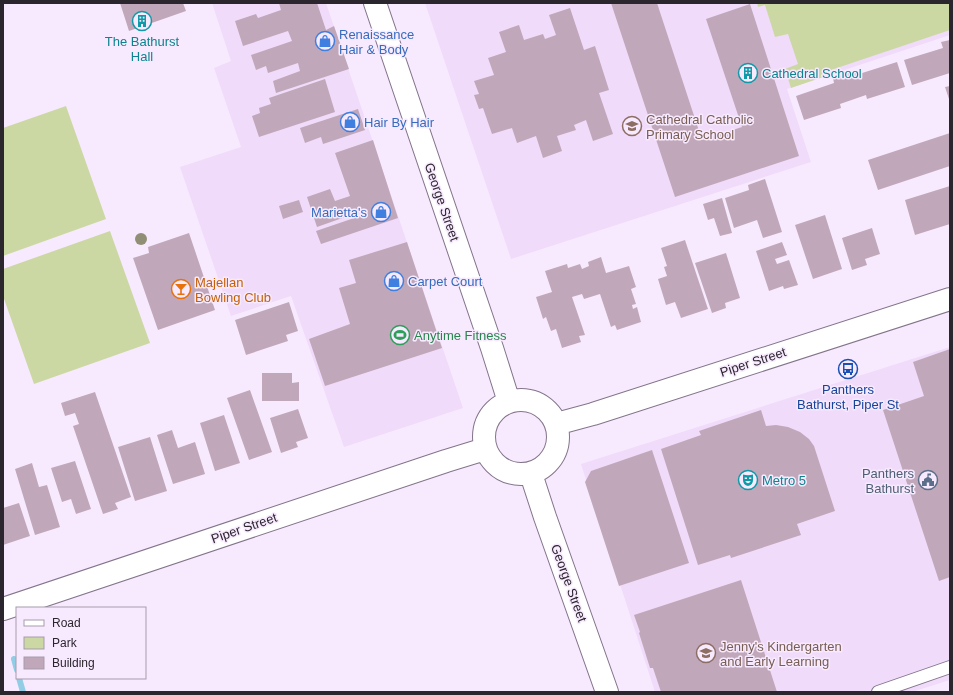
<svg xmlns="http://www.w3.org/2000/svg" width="953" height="695" font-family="Helvetica,sans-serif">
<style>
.built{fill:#f0dbfa}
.green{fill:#ccd8a4}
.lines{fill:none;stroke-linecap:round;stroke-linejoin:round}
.stream{stroke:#91cee6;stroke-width:6}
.building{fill:#c0a8ba}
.lane-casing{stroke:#83748a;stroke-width:14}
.street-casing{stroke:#83748a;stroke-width:24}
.lane{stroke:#fff;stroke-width:12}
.street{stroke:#fff;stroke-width:22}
.tree{fill:#908f76}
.labels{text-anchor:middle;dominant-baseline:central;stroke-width:3;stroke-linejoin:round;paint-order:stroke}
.shop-label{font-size:13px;fill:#366cbe;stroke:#f8eafe;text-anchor:start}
.culture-label{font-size:13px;fill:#0d838f;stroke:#f8eafe;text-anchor:start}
.education-label{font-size:13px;fill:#785e54;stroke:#f8eafe;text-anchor:start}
.street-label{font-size:13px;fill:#2b252e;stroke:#f8eafe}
.food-label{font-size:13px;fill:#c56008;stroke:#f8eafe;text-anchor:start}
.leisure-label{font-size:13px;fill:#27864d;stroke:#f8eafe;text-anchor:start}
.transit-label{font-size:13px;fill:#164399;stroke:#f8eafe}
.service-label{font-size:13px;fill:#4e5e75;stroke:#f8eafe;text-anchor:end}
</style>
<rect width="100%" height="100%" fill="#f8eafe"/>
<path class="built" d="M212 3H326L463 408 344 447 291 296 231 316 180 167 241 147 214 68 231 61Z
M425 3H950V35L787 89 811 162 511 259Z
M950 347V680L912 692H655L581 464Z"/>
<path class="green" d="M757 3H950V30L831 70 832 74 791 88 785 69 798 64 788 34 775 37 765 5 758 7Z
M66 106 106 219 3 256V128Z
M110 231 150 343 34 384 3 296V269Z"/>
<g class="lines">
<path class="stream" d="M14 659 17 670
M19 678 23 692"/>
</g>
<path class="building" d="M120 3H183L186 11 129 31Z
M279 3H317L326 30 334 26 349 69 276 93 273 81 300 71 298 63 268 73 266 66 256 70 251 55 292 41 288 31 243 46 235 21 256 14 258 18 281 10Z
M611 3H657L702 140 742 127 706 19 750 4 799 156 675 197Z
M570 8 584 50 595 46 609 90 599 93 613 134 593 141 586 120 574 125 576 130 557 136 562 151 543 158 536 136 517 143 512 128 492 134 483 108 479 109 474 95 479 94 474 81 494 75 488 58 506 52 499 32 519 25 524 40 543 34 545 39 556 35 549 15Z
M950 40V67L949 68 950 73 912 85 904 60 943 48 941 42Z
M897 62 905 87 867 99 866 95 840 104 841 108 804 120 796 96 834 83 833 78 857 70 859 74Z
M325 79 335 112 259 137 252 116 260 113 259 108 271 104 269 98Z
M950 86V102L945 87Z
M358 109 365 130 323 144 321 137 305 143 300 128Z
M950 133V166L878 190 868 160Z
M373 140 398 218 321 244 316 231 366 214 365 210 317 227 307 197 330 189 335 201 350 196 335 153Z
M765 179 782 232 763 238 757 220 734 228 725 198 749 190 748 185Z
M950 186V224L915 235 905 200Z
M722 198 732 233 720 236 714 218 708 220 703 204Z
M299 200 303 212 283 219 279 206Z
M825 215 842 269 813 279 795 225Z
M872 228 880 254 865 259 867 265 852 270 842 238Z
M189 233 215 310 158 330 133 258 149 253 148 247Z
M685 240 708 309 681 318 675 302 666 305 658 279 667 276 664 267 667 266 661 248Z
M407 242 442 348 325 386 309 339 350 324 339 288 356 283 349 260Z
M782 242 787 255 775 259 777 264 789 260 798 285 784 289 783 286 769 291 756 251Z
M726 253 740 298 725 303 726 308 712 313 695 263Z
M601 257 606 273 629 266 636 287 631 289 636 304 632 305 633 309 637 307 641 322 617 330 615 325 611 327 600 294 584 299 582 294 572 297 585 335 579 336 581 342 562 348 556 329 551 331 546 317 543 319 536 297 552 292 545 271 567 264 568 268 580 264 582 269 589 266 588 262Z
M289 302 298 331 286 335 288 341 246 355 235 320Z
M950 349V577L939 581 883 410 924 396 913 362Z
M262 373H292V383L299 382V401H262Z
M250 390 272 452 249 460 227 398Z
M95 392 131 497 115 503 118 509 103 514 73 426 79 424 75 413 65 416 61 403Z
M298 409 308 438 296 442 298 447 281 453 270 418Z
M761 410 766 426 776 425 788 427 800 432 809 439 814 446 835 511 797 524 801 535 731 558 730 555 698 565 661 449 701 435 699 431Z
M224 415 240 463 215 471 200 423Z
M172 430 178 448 195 442 205 474 173 484 157 435Z
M150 437 167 491 135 501 118 447Z
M652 450 689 563 619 586 585 482 591 471Z
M75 461 91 509 76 514 71 499 62 502 51 468Z
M32 463 39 487 47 485 60 527 35 535 15 469Z
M19 503 30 536 3 545V508Z
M741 580 777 692H661L653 668H650L639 633 640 632 634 615Z"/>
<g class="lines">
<g class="lane-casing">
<path id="lane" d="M878 692 950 667"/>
</g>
<g class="street-casing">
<path id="street" d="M375 3 492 348 509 402
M484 437a37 37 0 1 1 74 0a37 37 0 1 1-74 0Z
M556 424 593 414 950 299
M531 474 545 517 607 692
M3 609 446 461 485 449"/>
</g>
<use href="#lane" class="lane"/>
<use href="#street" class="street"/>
</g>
<circle class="tree" cx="141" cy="239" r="6"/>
<defs>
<g id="building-ring" transform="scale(1)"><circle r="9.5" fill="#f8eafe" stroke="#0f9aa8" stroke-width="1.5"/><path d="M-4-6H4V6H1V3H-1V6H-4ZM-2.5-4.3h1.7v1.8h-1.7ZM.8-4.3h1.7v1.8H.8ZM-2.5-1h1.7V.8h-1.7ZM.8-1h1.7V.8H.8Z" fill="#0f9aa8"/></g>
<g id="shop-ring" transform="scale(1)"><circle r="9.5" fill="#f8eafe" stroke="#3f7fe0" stroke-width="1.5"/><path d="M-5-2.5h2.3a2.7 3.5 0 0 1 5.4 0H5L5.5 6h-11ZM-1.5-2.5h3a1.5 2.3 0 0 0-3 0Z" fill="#3f7fe0"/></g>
<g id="school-ring" transform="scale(1)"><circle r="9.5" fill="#f8eafe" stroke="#8d6e63" stroke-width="1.5"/><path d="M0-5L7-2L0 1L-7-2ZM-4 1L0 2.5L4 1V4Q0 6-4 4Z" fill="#8d6e63"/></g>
<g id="bar-ring" transform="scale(1)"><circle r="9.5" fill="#f8eafe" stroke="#e8710a" stroke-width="1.5"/><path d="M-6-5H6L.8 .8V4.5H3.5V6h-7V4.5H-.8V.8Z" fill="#e8710a"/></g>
<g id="stadium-ring" transform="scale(1)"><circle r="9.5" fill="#f8eafe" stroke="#2e9e5b" stroke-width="1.5"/><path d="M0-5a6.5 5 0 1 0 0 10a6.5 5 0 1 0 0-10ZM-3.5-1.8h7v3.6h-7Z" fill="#2e9e5b"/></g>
<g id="bus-ring" transform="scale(1)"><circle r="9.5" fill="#f8eafe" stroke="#1a4fb4" stroke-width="1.5"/><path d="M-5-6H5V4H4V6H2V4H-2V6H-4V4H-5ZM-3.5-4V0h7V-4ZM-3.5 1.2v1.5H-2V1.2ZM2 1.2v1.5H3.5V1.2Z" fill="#1a4fb4"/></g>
<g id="theatre-ring" transform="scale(1)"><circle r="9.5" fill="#f8eafe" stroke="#0f9aa8" stroke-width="1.5"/><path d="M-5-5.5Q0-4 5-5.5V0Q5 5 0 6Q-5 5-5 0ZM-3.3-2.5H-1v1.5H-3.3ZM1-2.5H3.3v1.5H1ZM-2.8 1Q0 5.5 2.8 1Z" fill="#0f9aa8"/></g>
<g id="civic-ring" transform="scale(1)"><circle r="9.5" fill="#f8eafe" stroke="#5c6f8a" stroke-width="1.5"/><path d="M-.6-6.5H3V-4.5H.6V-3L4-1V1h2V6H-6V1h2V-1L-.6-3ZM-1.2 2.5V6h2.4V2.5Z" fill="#5c6f8a"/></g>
</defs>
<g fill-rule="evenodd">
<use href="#building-ring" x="142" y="21"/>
<use href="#shop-ring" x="325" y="41"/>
<use href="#building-ring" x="748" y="73"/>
<use href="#shop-ring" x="350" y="122"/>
<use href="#school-ring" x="632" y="126"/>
<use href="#shop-ring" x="381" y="212"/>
<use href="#shop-ring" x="394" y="281"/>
<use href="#bar-ring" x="181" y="289"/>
<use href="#stadium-ring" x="400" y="335"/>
<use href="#bus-ring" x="848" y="369"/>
<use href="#theatre-ring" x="748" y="480"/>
<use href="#civic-ring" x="928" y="480"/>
<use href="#school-ring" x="706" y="653"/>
</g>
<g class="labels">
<g class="shop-label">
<text x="339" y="34">Renaissance<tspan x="339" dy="15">Hair &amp; Body</tspan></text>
<text x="364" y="122">Hair By Hair</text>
<text x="367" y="212" text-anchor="end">Marietta's</text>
<text x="408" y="281">Carpet Court</text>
</g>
<g class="culture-label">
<text x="142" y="41" text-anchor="middle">The Bathurst<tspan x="142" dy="15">Hall</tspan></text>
<text x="762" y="73">Cathedral School</text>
<text x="762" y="480">Metro 5</text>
</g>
<g class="education-label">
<text x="646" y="119">Cathedral Catholic<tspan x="646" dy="15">Primary School</tspan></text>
<text x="720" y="646">Jenny's Kindergarten<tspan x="720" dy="15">and Early Learning</tspan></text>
</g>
<g class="street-label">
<text transform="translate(442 202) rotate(71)">George Street</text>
<text transform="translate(753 362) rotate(-18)">Piper Street</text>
<text transform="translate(244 528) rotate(-19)">Piper Street</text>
<text transform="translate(569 583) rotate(70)">George Street</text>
</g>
<g class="food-label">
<text x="195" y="282">Majellan<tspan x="195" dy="15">Bowling Club</tspan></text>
</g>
<g class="leisure-label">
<text x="414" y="335">Anytime Fitness</text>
</g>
<g class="transit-label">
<text x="848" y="389">Panthers<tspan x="848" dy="15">Bathurst, Piper St</tspan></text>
</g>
<g class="service-label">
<text x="914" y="473">Panthers<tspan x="914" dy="15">Bathurst</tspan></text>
</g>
</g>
<rect width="953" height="695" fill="none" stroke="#2b252e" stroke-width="8"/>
<rect x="16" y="607" width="130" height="72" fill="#f8eafe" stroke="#a69bab"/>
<rect x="24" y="620" width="20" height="6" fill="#ffffff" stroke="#a69bab"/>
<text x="52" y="627" font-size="12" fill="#2b252e">Road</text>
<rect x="24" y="637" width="20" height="12" fill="#ccd8a4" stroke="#a69bab"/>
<text x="52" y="647" font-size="12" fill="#2b252e">Park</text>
<rect x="24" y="657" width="20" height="12" fill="#c0a8ba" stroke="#a69bab"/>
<text x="52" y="667" font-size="12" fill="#2b252e">Building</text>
</svg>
